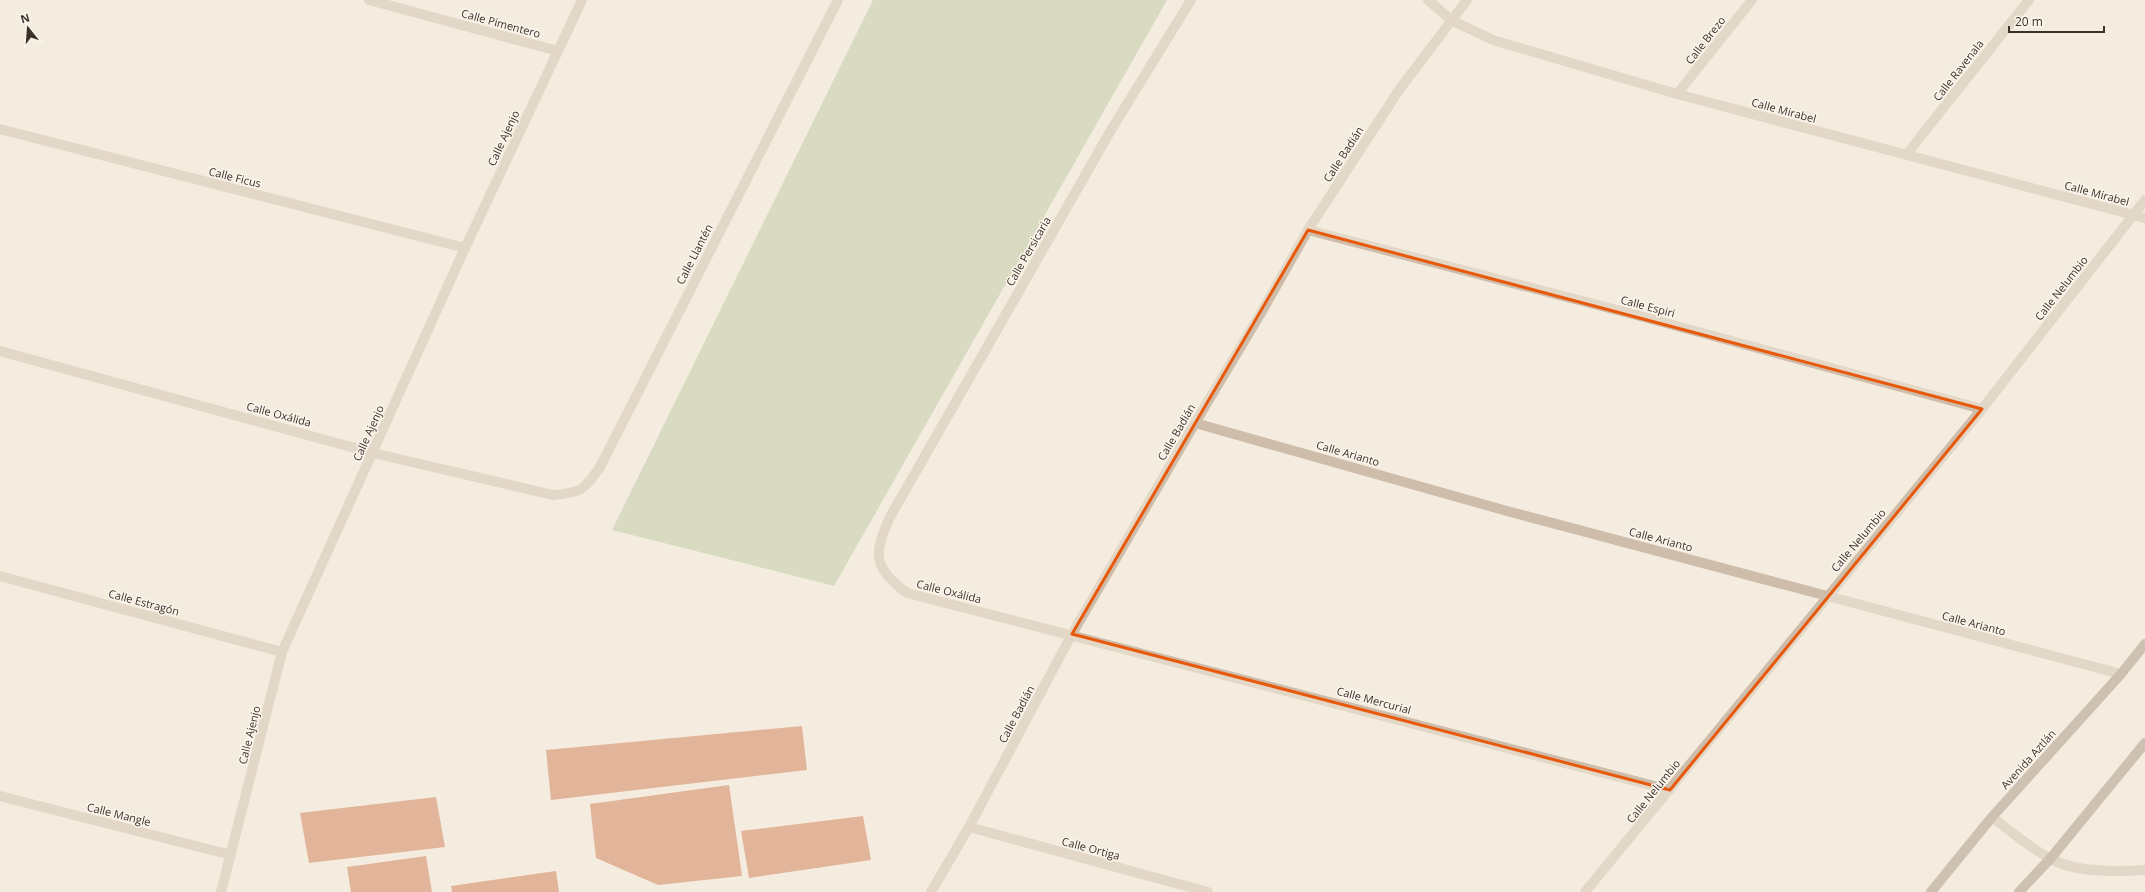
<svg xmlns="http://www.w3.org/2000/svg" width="2145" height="892" font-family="'Open Sans',sans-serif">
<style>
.grass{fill:#b5c59e}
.building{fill:#cc7045}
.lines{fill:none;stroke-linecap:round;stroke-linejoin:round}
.street{stroke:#cebdaa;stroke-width:10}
.secondary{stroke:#a28c7b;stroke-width:10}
.marked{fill:none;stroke:#e8590c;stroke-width:3;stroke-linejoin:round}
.labels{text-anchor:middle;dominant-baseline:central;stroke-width:3;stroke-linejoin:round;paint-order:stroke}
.street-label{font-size:11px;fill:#3b302a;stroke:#fbf5ec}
</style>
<rect width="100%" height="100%" fill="#f4ecdf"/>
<path class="grass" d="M873 0H1167L834 586 612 530Z"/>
<path class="building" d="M802 726 807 770 551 800 546 750Z
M729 785 742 876 658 885 596 858 590 804Z
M436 797 445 847 309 863 300 813Z
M863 816 871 860 749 878 741 831Z
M426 856 432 892H351L347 867Z
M556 871 559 892H452L451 886Z"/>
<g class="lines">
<path class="street" d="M369 0 558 51
M1191 0 1111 130 890 517C873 555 873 567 907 593L1670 790
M1428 0 1451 20 1493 40 1677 94 2145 218
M1677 94 1752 0
M0 129 465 248
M1906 155 2029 0
M1308 230 1640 316 1982 409
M0 351 373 453 553 495C581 493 584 490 600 467L838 0
M1195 423 1507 511 2121 674
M0 576 282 652
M0 796 231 855
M1992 817C2010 831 2029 847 2049 858 2075 873 2116 872 2145 870
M969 827 1208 892
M221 892 282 652 465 248 582 0
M931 892 969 827 1072 634 1195 423 1261 313 1308 230 1399 90 1467 0
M1585 892 1982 409 2145 200"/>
<path class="secondary" d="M1931 892 1992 817 2121 674 2145 644
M2019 892 2050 859 2145 743"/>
</g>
<path d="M0 0H2145V892H0ZM1308 230 1982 409 1670 790 1072 634Z" fill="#f4ecdf" fill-opacity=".55" fill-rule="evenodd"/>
<path class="marked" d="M1308 230 1982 409 1670 790 1072 634Z"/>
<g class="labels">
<g class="street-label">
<text transform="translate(501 23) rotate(15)">Calle Pimentero</text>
<text transform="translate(1705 40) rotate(-52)">Calle Brezo</text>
<text transform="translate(1958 70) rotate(-52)">Calle Ravenala</text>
<text transform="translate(1784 110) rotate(15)">Calle Mirabel</text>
<text transform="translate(503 138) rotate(-65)">Calle Ajenjo</text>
<text transform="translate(1343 154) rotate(-57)">Calle Badián</text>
<text transform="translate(235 177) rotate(14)">Calle Ficus</text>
<text transform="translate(2097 193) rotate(15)">Calle Mirabel</text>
<text transform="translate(1028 251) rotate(-60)">Calle Persicaria</text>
<text transform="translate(694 254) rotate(-63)">Calle Llantén</text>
<text transform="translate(2061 288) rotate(-52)">Calle Nelumbio</text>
<text transform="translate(1648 306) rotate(15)">Calle Espiri</text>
<text transform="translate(279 414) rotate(15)">Calle Oxálida</text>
<text transform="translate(1176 432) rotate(-60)">Calle Badián</text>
<text transform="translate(368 433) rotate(-66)">Calle Ajenjo</text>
<text transform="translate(1348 453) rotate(16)">Calle Arianto</text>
<text transform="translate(1661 539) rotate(15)">Calle Arianto</text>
<text transform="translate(1858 540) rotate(-50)">Calle Nelumbio</text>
<text transform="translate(949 591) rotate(14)">Calle Oxálida</text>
<text transform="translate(144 602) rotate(15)">Calle Estragón</text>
<text transform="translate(1974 623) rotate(15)">Calle Arianto</text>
<text transform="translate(1374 700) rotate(15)">Calle Mercurial</text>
<text transform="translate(1016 714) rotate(-62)">Calle Badián</text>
<text transform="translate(249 735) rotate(-76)">Calle Ajenjo</text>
<text transform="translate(2028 759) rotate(-48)">Avenida Aztlán</text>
<text transform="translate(1653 791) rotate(-51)">Calle Nelumbio</text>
<text transform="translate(119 814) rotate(14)">Calle Mangle</text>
<text transform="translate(1091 848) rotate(15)">Calle Ortiga</text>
</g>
</g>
<g transform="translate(28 28) rotate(343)" stroke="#fbf5ec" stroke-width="3" paint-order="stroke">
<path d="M0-3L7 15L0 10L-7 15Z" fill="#3b302a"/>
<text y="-6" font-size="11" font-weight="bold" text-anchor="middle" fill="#3b302a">N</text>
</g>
<path d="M2009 26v6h95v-6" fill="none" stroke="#3b302a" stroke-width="2"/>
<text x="2015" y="26" font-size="12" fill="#3b302a" stroke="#fbf5ec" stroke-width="3" paint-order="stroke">20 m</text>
</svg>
